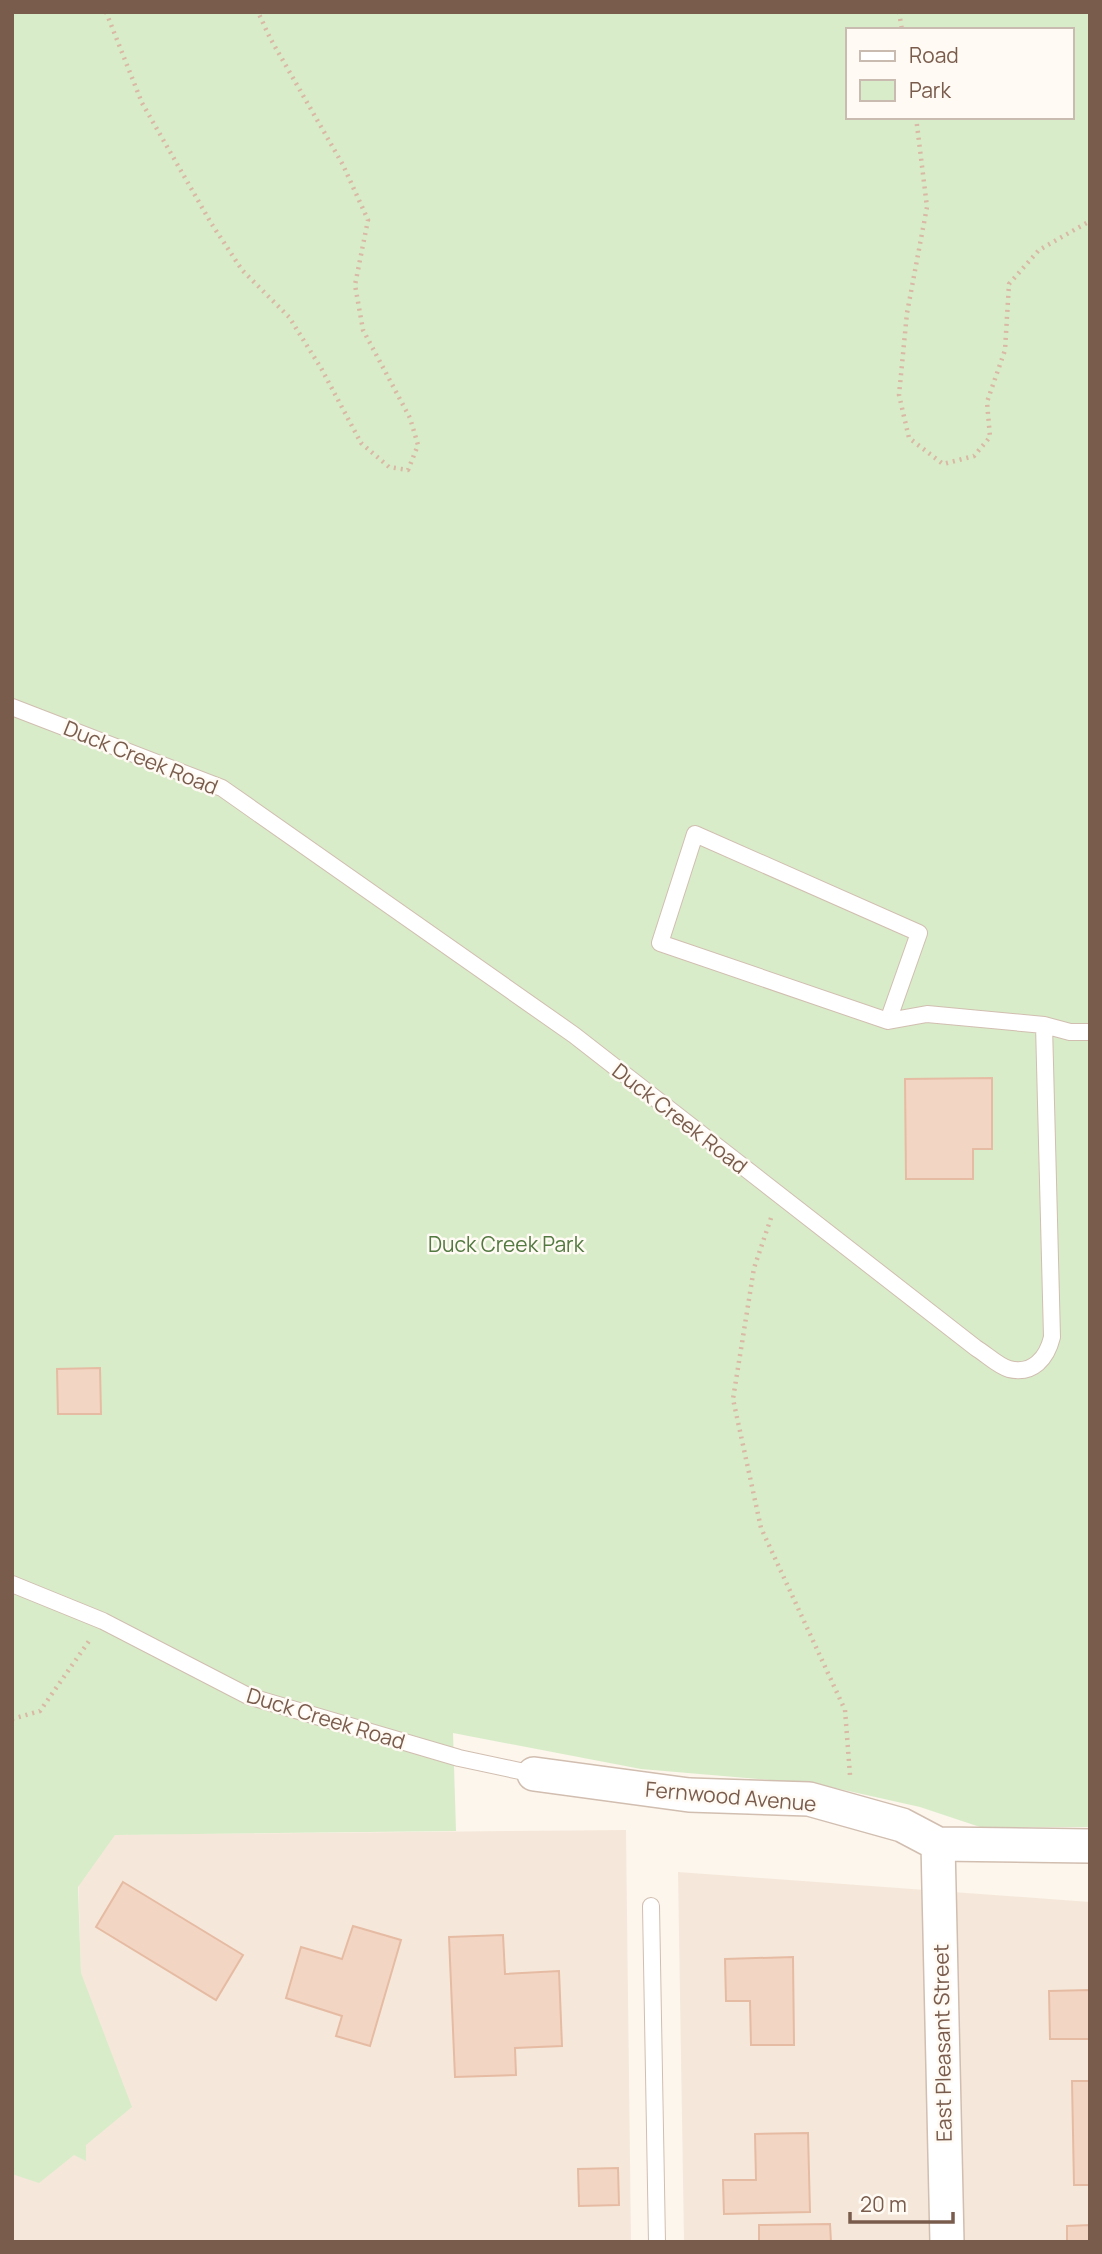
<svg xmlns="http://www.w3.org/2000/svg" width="1102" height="2254" font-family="Manrope,sans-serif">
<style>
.residential{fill:#f5e8da}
.green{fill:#d8ecc9;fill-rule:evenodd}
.building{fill:#f3d5c3;stroke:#e6bba3;stroke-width:2}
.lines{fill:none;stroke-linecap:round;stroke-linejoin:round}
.lane-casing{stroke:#d1beb0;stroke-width:18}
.street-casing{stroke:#d1beb0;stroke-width:36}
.path{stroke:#d9b8a5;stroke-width:4.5;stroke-dasharray:2 5;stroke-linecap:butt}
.lane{stroke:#fff;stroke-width:16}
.street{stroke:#fff;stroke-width:33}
.labels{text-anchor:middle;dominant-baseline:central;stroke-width:5;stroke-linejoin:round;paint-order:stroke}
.street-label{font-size:21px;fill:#7a5c4d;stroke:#fffaf3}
.park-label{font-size:21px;fill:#537a41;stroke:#fffaf3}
</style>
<rect width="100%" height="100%" fill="#fdf6ec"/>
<path class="residential" d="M626 1830 631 2242H12V2119L86 2161 77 1835Z
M678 1872 1090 1902V2242H684Z"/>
<path class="green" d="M12 12H1090V1827H980L920 1807 817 1784 641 1769 453 1733 456 1831 115 1835 78 1887 81 1973 132 2107 86 2145V2161L74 2155 39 2183 12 2174ZM848 30H1072V117H848Z"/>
<path class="building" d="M992 1078V1149H973V1179H906L905 1079Z
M100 1368 101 1414H58L57 1369Z
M123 1882 243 1955 216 2000 96 1927Z
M353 1926 401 1940 370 2046 336 2036 342 2016 286 1998 301 1947 342 1959Z
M503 1935 505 1974 559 1971 562 2046 515 2048 516 2075 455 2077 449 1937Z
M793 1957 794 2045H751L750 2001H726L725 1959Z
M1090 1990V2039H1050L1049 1991Z
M1072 2081H1090V2185H1074Z
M808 2133 810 2212 724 2214 723 2180H756L755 2134Z
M618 2168 619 2205 579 2206 578 2169Z
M830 2224 831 2242H759V2225Z
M1090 2225V2242H1067V2226Z"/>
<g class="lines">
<g class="lane-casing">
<path id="lane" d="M12 707 222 788 574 1035 976 1348C986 1354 998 1366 1009 1369 1033 1375 1047 1358 1052 1337L1044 1025
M888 1021 919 933 695 834 660 943 888 1021 927 1014 1044 1025 1070 1032H1090
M12 1584 103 1621 248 1696 459 1758 534 1774
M651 1906 657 2242"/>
</g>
<g class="street-casing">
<path id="street" d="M534 1774 689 1795 809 1799 902 1825 938 1844 1090 1846
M938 1844 947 2242"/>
</g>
<path class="path" d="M106 12 142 103 211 223 242 270 289 317 321 368 361 443 389 467 408 470 418 445 410 418 363 330 355 285 368 220 343 165 270 38 258 12
M899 12 902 30
M916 117 927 207 907 313 899 395 909 438 943 464 974 456 990 437 987 402 1005 350 1009 284 1039 250 1090 221
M771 1218 754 1268 733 1399 761 1528 845 1710 850 1775
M12 1719 40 1711 89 1641"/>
<use href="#lane" class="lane"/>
<use href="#street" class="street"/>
</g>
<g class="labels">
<g class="street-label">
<text transform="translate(141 757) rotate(22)">Duck Creek Road</text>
<text transform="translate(680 1118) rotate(38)">Duck Creek Road</text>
<text transform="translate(326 1718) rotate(17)">Duck Creek Road</text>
<text transform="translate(731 1796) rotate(5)">Fernwood Avenue</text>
<text transform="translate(942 2043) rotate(-91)">East Pleasant Street</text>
</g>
<g class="park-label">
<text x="506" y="1244">Duck Creek Park</text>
</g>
</g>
<rect width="1102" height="2254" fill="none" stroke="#7a5c4d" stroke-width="28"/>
<rect x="846" y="28" width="228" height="91" fill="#fffaf3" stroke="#cabbb1" stroke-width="2"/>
<rect x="860" y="51" width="35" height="10" fill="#ffffff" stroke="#cabbb1" stroke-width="2"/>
<text x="909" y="63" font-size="21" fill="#7a5c4d">Road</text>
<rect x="860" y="80" width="35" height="21" fill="#d8ecc9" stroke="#cabbb1" stroke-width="2"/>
<text x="909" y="98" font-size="21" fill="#7a5c4d">Park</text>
<path d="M850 2212v10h103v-10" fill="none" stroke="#7a5c4d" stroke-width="3.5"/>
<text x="860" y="2212" font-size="21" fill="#7a5c4d" stroke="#fffaf3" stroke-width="5" paint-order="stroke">20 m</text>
</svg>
